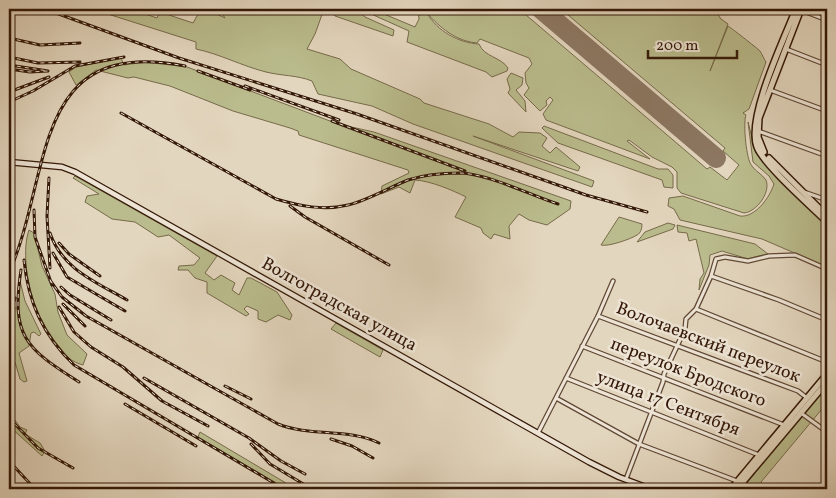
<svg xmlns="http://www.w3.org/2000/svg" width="836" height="498" font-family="Vollkorn,serif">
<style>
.green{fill:#babc8d;stroke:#776a4a}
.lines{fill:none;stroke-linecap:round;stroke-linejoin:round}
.runway{stroke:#8c7762;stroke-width:20}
.street-casing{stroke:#604835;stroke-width:5.5}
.secondary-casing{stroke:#341807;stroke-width:7}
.primary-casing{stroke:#341807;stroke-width:8}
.street{stroke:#ede4d5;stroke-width:3}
.secondary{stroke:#ede4d5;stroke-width:4.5}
.primary{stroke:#e3d6be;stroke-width:5}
.rail-casing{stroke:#341807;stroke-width:3}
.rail{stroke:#ede4d5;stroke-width:1;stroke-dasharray:4;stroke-linecap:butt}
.labels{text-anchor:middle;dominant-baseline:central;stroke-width:5;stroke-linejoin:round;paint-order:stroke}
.street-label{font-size:18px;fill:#341807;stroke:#ede4d5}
</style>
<rect width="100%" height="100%" fill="#e3d6be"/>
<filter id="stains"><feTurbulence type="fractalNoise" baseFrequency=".004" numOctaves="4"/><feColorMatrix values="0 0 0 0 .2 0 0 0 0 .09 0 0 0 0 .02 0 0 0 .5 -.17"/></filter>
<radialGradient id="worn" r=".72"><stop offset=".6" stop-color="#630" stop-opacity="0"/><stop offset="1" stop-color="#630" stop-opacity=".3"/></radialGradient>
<path class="green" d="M92 9H131L157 18 161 9H169L167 13 169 15 193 23 201 9H206L225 18 219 9 241 11 243 9H324L315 34 307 49 340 59 351 69 420 99 424 103 489 124 513 137 519 132 540 133 547 138 542 146 550 153 556 147 580 167 578 171 473 136 594 181 592 187 413 124 372 106 318 94 312 81C297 75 282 76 266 72 242 66 220 54 196 49V42Z
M329 9H356L365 17 394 30 393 36 335 16Z
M360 9H372L415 27 419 19 418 9H426V12L427 9H519L686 151 707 169 710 167 727 180 739 165 723 151 725 148 561 9H714L721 19 728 24 710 71 728 26C730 27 757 48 760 51 762 54 764 59 766 62L749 109 743 113 746 115C743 123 746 160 752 166 756 172 762 174 766 180 771 193 756 212 744 213L681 193 677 188V172L672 167 652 157 629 140 627 141 650 159 546 120 543 114 553 100 550 97 546 101 547 105 540 111 524 95 529 88 526 83 525 73 532 64 529 58 480 39 477 43C456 41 440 28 427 13 437 31 459 43 479 44 484 57 501 57 508 68L507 71 492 77 486 72 407 42 409 31Z
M121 58 124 65 145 62 187 67 338 124 374 132 571 201 570 209 547 225 529 220 519 214 509 226 510 239 494 234 491 239 483 233 481 228 455 217 466 197C452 190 431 181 415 180L410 193 399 187 381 194 382 186 409 173 408 170 299 135 298 131 290 128 233 111 170 86 134 77 128 78 96 70 76 85 69 72 76 67Z
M511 73 523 78 522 85 516 90 525 101 526 112 508 93 510 89 507 79Z
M748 122 756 153 827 225V267L762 239 680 220 674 209 668 206 669 198 683 196 740 216C755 218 770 197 774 184L769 176 753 162Z
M544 126 658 169H668L673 175V188L664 187 662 180 558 143 542 128Z
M75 176 217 256 205 273 214 280 221 275 235 283 232 290 239 295 247 278H251L277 292 292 315 290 320 278 315 266 322 258 319V311L247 306 244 309 249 314 246 316 207 293V282L195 278 188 270H178L179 266 194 265 200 258 169 235 158 237 135 222 112 219 85 202 87 196 99 194 73 178Z
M619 217 642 224C642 228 641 233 637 235 631 239 608 247 601 245Z
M668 223 675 225 673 229 637 242 645 232Z
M677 225 755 244 768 254 748 259 722 251 710 255 709 265 699 290 700 279 704 273 696 239 689 241 687 233 678 232Z
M29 230 34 233 42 266 55 294 58 312 67 335 87 354 83 365C42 355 16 267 29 230Z
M20 281 25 301 41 334 39 336 34 332 31 333 29 346 19 353 27 381 24 382 20 379 15 362 9 369V318L14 308H18Z
M336 323 383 350 380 357 331 329Z
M827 386V403L761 482 767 489H750L746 484Z
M9 412 20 427 27 430 25 434 40 443 45 451 42 456 9 426Z
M200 432 296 489H286L198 437Z"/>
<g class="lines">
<path class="runway" d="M541 9 716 158"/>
<g class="street-casing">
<path id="street" d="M801 10 827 20
M786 49 827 65
M770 90 827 111
M758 131 827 156
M804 192 827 200
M711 276 779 300 827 320
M696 309 827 362
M598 316 798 391 807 398
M582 346 784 425
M566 378 759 455
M556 398 639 444 737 481
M801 413 827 432
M538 433 598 316 613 281
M626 479 663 382 664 374 685 329 686 319 696 309 711 276 716 259 725 257 748 261 769 256 795 255 827 269
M742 484 747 489"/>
</g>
<g class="secondary-casing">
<path id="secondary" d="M9 162 62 167 75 172 589 462 619 477 651 489"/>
</g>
<g class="primary-casing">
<path id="primary" d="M796 9C784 39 746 118 757 147 763 164 812 207 827 222
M764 152 758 137 759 118 801 9
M769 158 827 216
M731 489 827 374
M737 489 827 382"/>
</g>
<use href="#street" class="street"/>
<use href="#secondary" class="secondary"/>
<use href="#primary" class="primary"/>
<g class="rail-casing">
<path id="rail" d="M45 9 179 58 357 114 586 195 647 212
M9 38 40 45 80 43
M9 57 38 63 80 62
M9 65 48 71 30 72 9 69
M198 71 250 90
M245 86 339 120
M9 92 49 77
M9 102 33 91 75 66 124 57
M121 113 276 199C300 206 323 211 348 205 368 200 388 188 408 180 423 175 444 173 460 173 489 174 530 195 558 204
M332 121 465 171
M49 178 47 216 50 268
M290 206 305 217 389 265
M34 210 35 237 52 285
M50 233C62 269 96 282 127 300
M59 243 69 254 100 276
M53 253 67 277 125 311
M24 260C28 302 43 335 74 365L284 489
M21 270C11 336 25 348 79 382
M9 273C53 174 29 36 185 66
M50 280 62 297 86 316 278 424C311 437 348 428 379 443
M61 287 70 295 111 320
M63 304 85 326
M59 307 74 332 91 347 123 367 162 401 208 426
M9 316 15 298
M144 378 249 438 281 461 305 474
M225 386 251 399
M125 404 196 446
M9 418 38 448 73 468
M331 439 352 446 373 458
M251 444 270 464 305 485
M9 461 35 489"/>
</g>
<use href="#rail" class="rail"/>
</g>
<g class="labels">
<g class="street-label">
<text transform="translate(339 305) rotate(29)">Волгоградская улица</text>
<text transform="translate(708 343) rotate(21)">Волочаевский переулок</text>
<text transform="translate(688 373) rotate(21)">переулок Бродского</text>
<text transform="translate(668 404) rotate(21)">улица 17 Сентября</text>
</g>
</g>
<rect width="836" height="498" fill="none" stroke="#e3d6be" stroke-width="30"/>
<rect x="10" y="10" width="816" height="478" fill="none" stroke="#341807" stroke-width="2.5"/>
<rect x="15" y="15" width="806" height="468" fill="none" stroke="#341807"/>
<path d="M648 50v8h89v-8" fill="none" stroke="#341807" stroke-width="2.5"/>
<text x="656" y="50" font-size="15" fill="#341807" stroke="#ede4d5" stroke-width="4" paint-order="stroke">200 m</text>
<rect width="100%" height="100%" filter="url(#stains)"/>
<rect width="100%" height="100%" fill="url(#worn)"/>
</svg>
